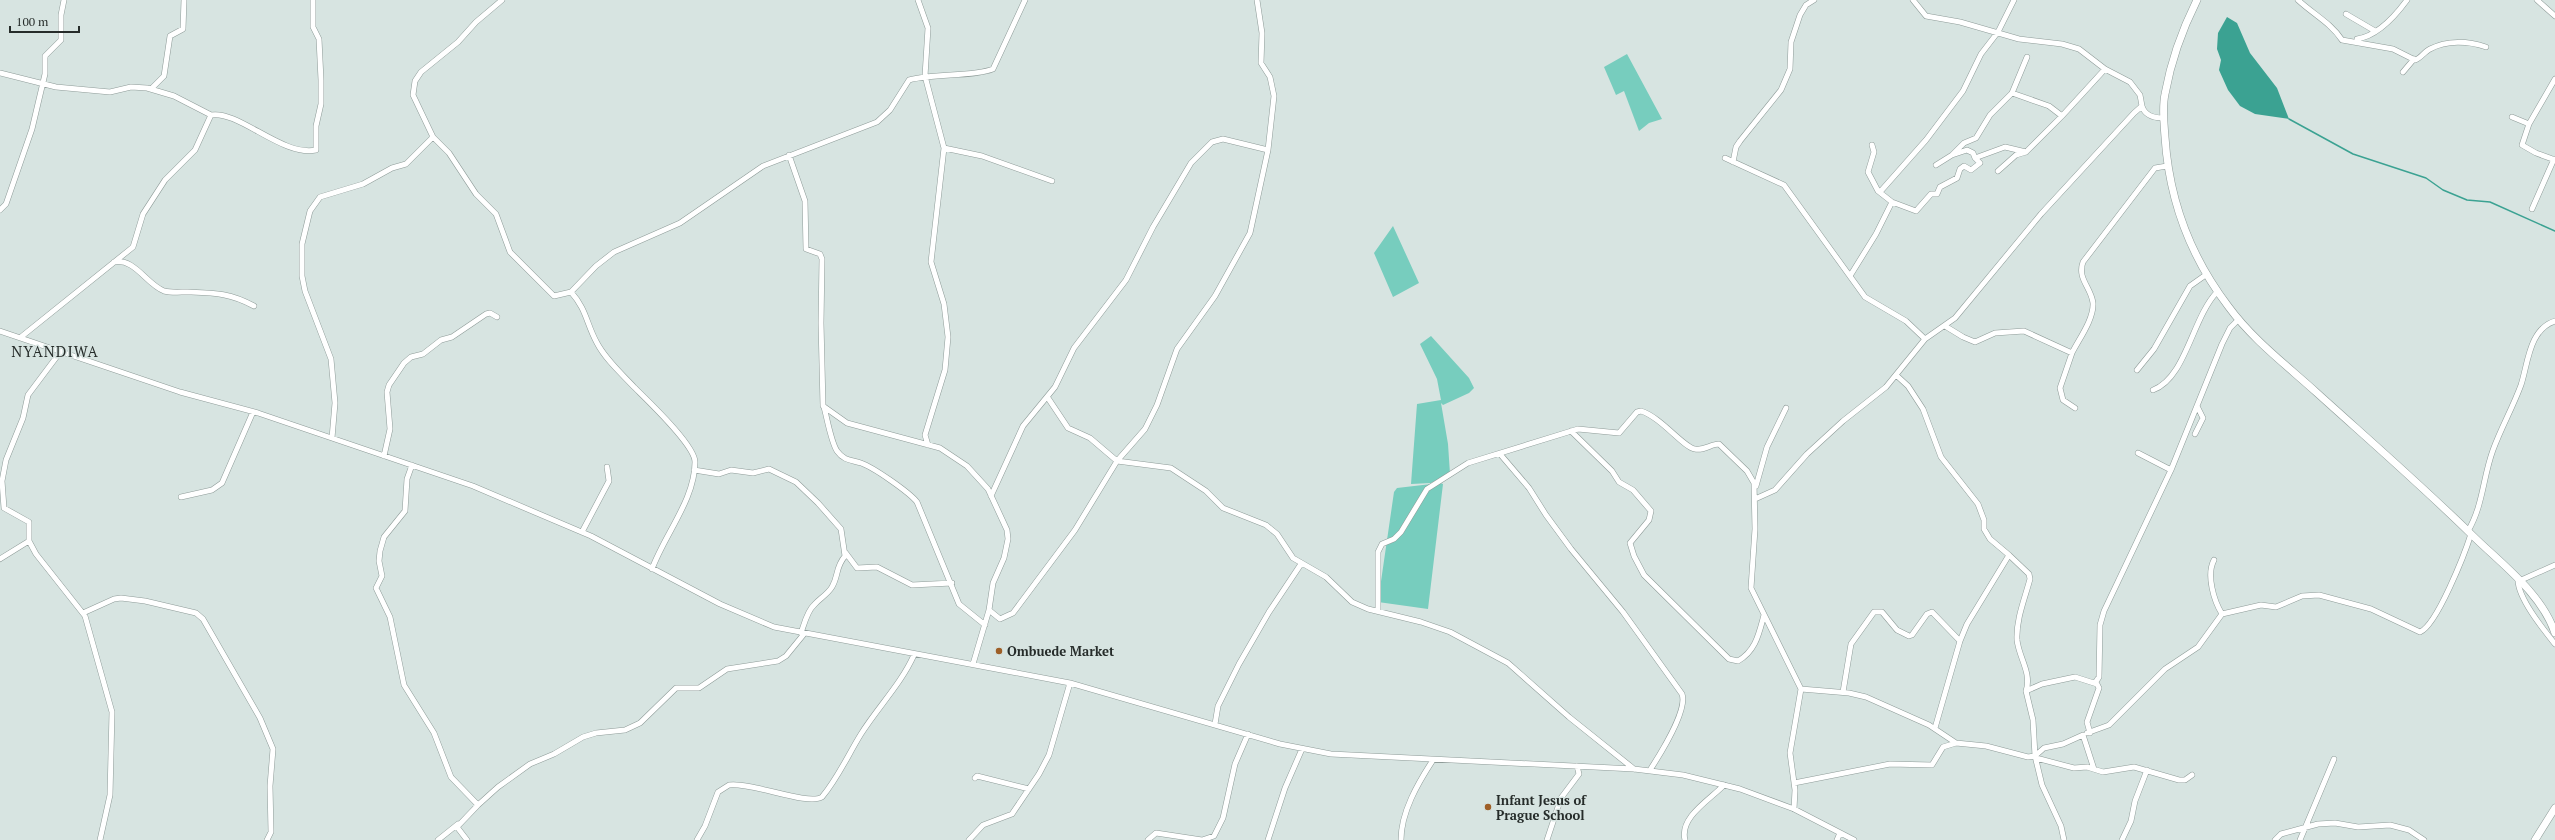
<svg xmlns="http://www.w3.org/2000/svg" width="2555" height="840" font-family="'PT Serif',serif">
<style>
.green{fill:#77cdbe}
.water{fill:#3ba292}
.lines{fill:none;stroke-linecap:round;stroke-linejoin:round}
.stream{stroke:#3ba292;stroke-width:1.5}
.minor-casing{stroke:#8e9b98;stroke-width:6}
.major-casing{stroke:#8e9b98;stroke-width:8}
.minor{stroke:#fff;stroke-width:5}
.major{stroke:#fff;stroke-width:7}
.poi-dot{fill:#9e5f27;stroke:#d7e4e1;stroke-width:1.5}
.labels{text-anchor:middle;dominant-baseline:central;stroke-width:3;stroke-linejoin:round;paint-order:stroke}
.poi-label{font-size:13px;font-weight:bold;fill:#262c2a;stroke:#d7e4e1;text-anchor:start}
.quarter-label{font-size:15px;letter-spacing:1px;fill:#262c2a;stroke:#d7e4e1}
</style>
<rect width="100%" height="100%" fill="#d7e4e1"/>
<path class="green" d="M1627 54 1662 119 1649 123 1639 131 1624 91 1616 95 1604 67Z
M1393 226 1419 283 1393 297 1374 253Z
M1431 336 1469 378 1474 388 1469 393 1443 405 1441 403 1448 444 1450 474 1431 483 1411 484 1417 404 1441 400 1437 379 1420 344Z
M1440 483 1443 484 1428 609 1378 602 1394 492 1397 488Z"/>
<path class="water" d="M2227 17 2237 23 2250 53 2277 88 2289 119 2255 114 2240 106 2228 90 2219 70 2221 60 2217 49 2218 33Z"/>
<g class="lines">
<path class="stream" d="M2289 119 2353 154 2426 178 2443 190 2467 200 2490 202 2555 231"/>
<g class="minor-casing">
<path id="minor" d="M502 0 476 22 458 42 421 72 415 81 413 95 433 137 449 153 476 194 496 214 510 252 554 296 571 292 596 266 614 252 680 223 763 166 877 122 890 110 909 80C934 73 973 77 993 69L1025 0
M918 0 928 28 925 76 944 148 931 262 944 304 948 337 945 370 925 435 928 445
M1913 0 1926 16 1960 22 2019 39 2062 44 2079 49 2105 69 2130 82 2140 95 2142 106
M2298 0C2313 14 2331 23 2342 40L2393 49 2415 60C2420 59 2424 52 2430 49 2447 40 2468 41 2486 47
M2537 0 2555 16
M2346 14 2375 31
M2357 39C2377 36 2396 15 2407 0
M2403 72 2414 59
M0 73 56 87 110 92 131 87 147 88 174 96 211 115
M2555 79 2529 124 2522 145 2536 153 2555 160
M151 89 164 76 170 36 183 29 184 0
M2012 93 2027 57
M2062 116 2105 69
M2512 117 2529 124
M1872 145 1874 152 1868 172 1878 191 1892 202
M944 148 982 156 1052 181
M789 155 805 201 806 249 820 254 822 259 821 323 823 406 847 423 940 448 967 466 988 489 1007 530 1008 539 1004 558 993 583 989 610 973 664
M1725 158 1784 185 1865 297 1906 321 1925 339
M1975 158 1973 153 1967 150 1952 155 1964 143 1976 138 1990 115 2012 93 2049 106 2062 116 2026 152
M1733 162 1736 147 1740 141 1781 90 1790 69 1791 42 1800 15 1806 5 1814 0
M1936 165 1952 155
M1880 192 1926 140 1963 91 1981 54 1998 32 2014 0
M2532 209 2554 159
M0 210 6 204 32 129 45 74V56L61 40V15L64 0
M114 262C135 258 146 284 164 291 171 293 180 292 188 292 215 293 230 293 254 306
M1850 276 1876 234 1892 202 1916 211 1931 194H1937L1940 187 1957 178 1960 169 1964 166 1971 170 1980 163 1975 158 2005 147 2026 152 2016 155 1998 171
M571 292C587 310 586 323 597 343 606 360 621 373 634 387 647 400 695 445 695 462 695 499 665 534 652 569
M1945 326 1963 337 1975 342 1995 333 2024 331 2072 353C2079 339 2094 319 2093 303 2091 287 2077 279 2083 262L2155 168 2167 166
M0 331 180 392 258 413 473 486 591 536 720 604 774 627 1070 683 1280 744 1331 754 1634 769 1683 775 1740 789 1794 809 1854 840
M21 337 133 247 143 214 165 180 195 150 211 115C239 110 282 157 316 150V126L321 104V80L319 39 313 27V0
M61 351 28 395 23 418 6 460 2 481 4 508 29 522V541L36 554 85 616 112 712 110 795 100 840
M2072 353 2060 388 2063 400 2075 408
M2137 370 2154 349 2190 286 2207 274
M1896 375 1908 386 1923 409 1941 457 1978 504 1984 520V529L1990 539 2009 555 1967 624 1960 641 1935 728
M2153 390C2186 378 2192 318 2217 292
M1048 398 1068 428 1090 438 1117 461 1171 468 1206 491 1223 508 1266 525 1277 534 1293 558 1326 577 1352 602 1368 609 1421 622 1450 632 1508 663 1569 717 1634 769
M824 407C827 418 831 442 837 451 844 461 852 460 861 463 873 467 909 492 917 502L959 604 985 625
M1571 431 1612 471 1619 482 1633 490 1651 511 1649 520 1630 543 1634 556 1644 575 1729 659 1738 661C1756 651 1759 633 1764 615
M2195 434 2203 418 2197 406
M332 438 335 403 331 359 305 291 302 276V244L310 211 320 197 363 184 392 168 406 164 433 137
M2138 453 2171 470 2222 344 2230 328 2239 319
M1500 454 1529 488 1546 515 1571 549 1623 612 1682 694C1688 710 1659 756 1650 770
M384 456 390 429 387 392 389 385 404 363 411 357 423 354 441 340 452 337 486 314 490 313 497 317
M412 465 407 479 405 511 384 537 380 551 379 561 382 576 376 588 390 617 404 685 434 733 451 777 478 805 457 827 467 840
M694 470 719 474 731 470 753 473 769 469 796 482 818 503 841 529 845 556C835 568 839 575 832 587 827 595 820 598 814 605 807 611 804 625 801 633
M1756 486 1767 447 1786 408
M991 496 1023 426 1055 387 1074 348 1126 280 1153 227 1191 163 1212 142 1223 139 1268 150
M181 497 212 490 222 483 253 412
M1755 499 1775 490 1807 454 1843 421 1886 387 1925 339 1955 318 2041 214 2134 113 2142 106C2145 116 2155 118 2163 118
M2468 531C2483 506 2483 477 2493 450 2501 428 2513 407 2521 385 2528 364 2529 329 2555 321
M582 532 609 481 607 467
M845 552 857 568 877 567 912 585 952 583
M2009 555 2029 574 2030 579C2025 598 2016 619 2017 640 2019 658 2032 673 2026 691
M0 559 29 541
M2214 560C2206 575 2214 601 2222 614L2261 605 2276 607 2302 596 2319 595 2371 609 2420 632C2437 625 2465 553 2471 534
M2518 580C2518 598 2543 629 2555 644
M2519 581 2555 565
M989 610 1000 619 1013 613 1075 530 1117 461 1145 429 1157 405 1177 349 1215 296 1250 233 1268 150 1274 96 1270 77 1261 63 1262 33 1257 0
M1378 611V552L1382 544 1394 539 1401 532 1427 489 1468 463 1578 429 1619 433 1637 412 1641 411C1661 417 1684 448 1695 449 1704 451 1711 444 1719 444L1747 471 1754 483 1755 529 1751 588 1801 689 1790 753 1795 790 1794 809
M83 613 114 599 121 598 145 601 196 613 203 619 260 718 273 749 270 786 271 832 267 840
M2095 683 2099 677 2100 625 2104 611 2171 470
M1801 689 1849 693 1866 697 1929 725 1956 743 1986 746 2028 757 2035 756 2044 748 2063 744 2083 735 2094 769
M1843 692 1851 644 1874 612H1882L1897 630 1909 636 1912 635 1927 614 1932 612 1960 641
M1215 724 1218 706 1239 664 1269 612 1301 564
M2087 733 2109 725 2165 669 2198 647 2222 614
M2036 758 2074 768 2087 767 2103 772 2134 767 2179 780H2185L2192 775
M975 778 977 776 1029 789
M1794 783 1890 764 1932 765 1943 747 1956 743
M478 805 498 787 530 764 554 754 583 737 596 733 625 730 640 723 676 688H699L727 669 778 661 786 656 804 634
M438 840 458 824
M697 840 705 826 718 792 729 785C752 782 808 806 822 797 838 778 848 755 861 734 878 707 901 684 914 655
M969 840 983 825 1012 814 1039 774 1049 755 1070 683
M1148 840 1156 833 1202 840 1214 836 1223 818 1235 764 1248 734
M1268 840 1285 788 1302 749
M1401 840C1401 812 1418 783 1433 760
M1547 840 1561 798 1579 774 1577 766
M1685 840C1679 817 1711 799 1724 785
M1837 840 1840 833
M2064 840 2061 826 2042 785 2035 756 2033 720 2026 691 2042 684 2075 677 2097 684 2099 688 2087 722 2090 733
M2122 840 2131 821 2135 801 2147 770
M2275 840 2281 834 2318 824 2335 823 2358 827 2390 825 2409 830 2424 840
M2300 840 2334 759"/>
</g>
<g class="major-casing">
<path id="major" d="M2197 0C2182 30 2171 61 2165 94 2162 108 2164 123 2165 137 2169 199 2190 256 2228 306 2252 339 2285 364 2316 392 2368 439 2421 485 2471 534 2500 563 2541 592 2555 633
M2535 840 2555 808"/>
</g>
<use href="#minor" class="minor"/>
<use href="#major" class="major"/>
</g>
<g class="poi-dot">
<circle cx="999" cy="651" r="4"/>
<circle cx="1488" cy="807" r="4"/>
</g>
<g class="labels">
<g class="poi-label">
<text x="1007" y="651">Ombuede Market</text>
<text x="1496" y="800">Infant Jesus of<tspan x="1496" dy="15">Prague School</tspan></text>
</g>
<g class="quarter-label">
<text x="55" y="351">NYANDIWA</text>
</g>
</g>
<path d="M10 26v6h69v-6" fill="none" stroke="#262c2a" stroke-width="2"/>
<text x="16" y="26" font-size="12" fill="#262c2a" stroke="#d7e4e1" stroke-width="3" paint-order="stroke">100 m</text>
</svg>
